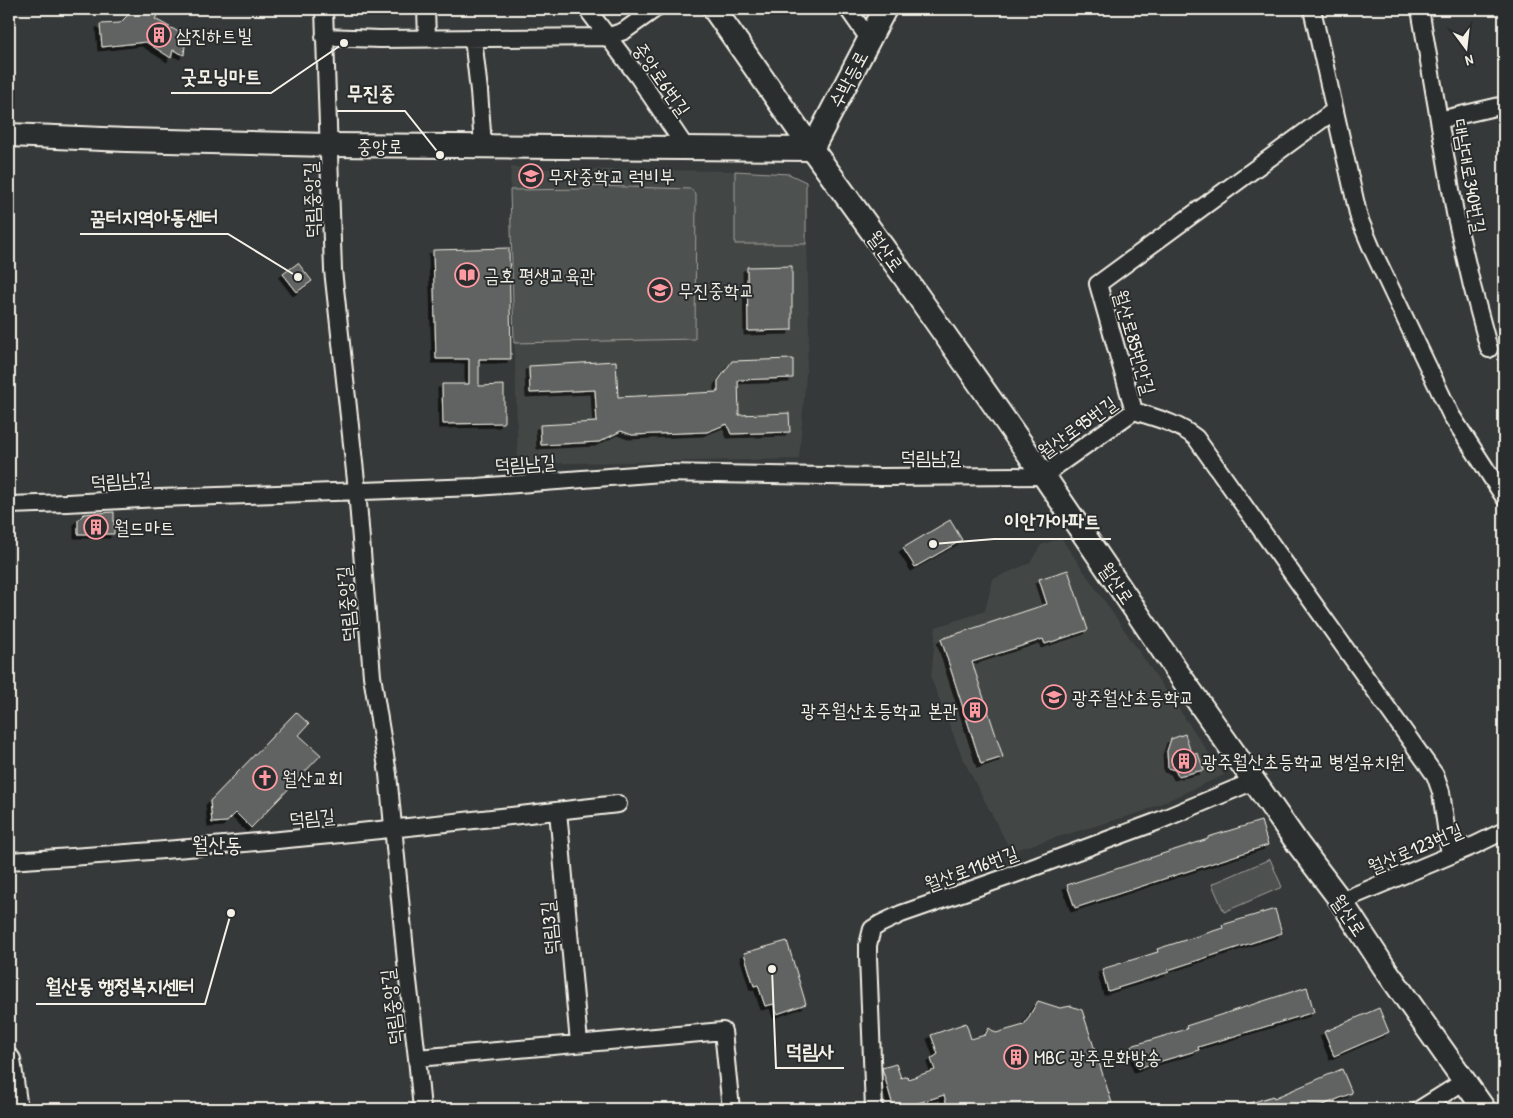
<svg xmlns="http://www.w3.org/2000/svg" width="1513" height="1118" font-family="'Patrick Hand','Poor Story',sans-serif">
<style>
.built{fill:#434645}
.green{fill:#4e514f;stroke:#a1a19c}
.building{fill:#616362;stroke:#f4f1e8;filter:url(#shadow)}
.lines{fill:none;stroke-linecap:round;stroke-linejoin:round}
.street-casing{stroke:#f4f1e8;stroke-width:20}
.secondary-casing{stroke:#f4f1e8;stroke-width:26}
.street{stroke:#2a2d2e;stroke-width:16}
.secondary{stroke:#2a2d2e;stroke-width:22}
.labels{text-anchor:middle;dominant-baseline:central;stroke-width:4;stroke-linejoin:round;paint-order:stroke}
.poi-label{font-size:19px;fill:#f4f1e8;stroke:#2a2d2e;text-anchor:start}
.street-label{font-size:19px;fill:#f4f1e8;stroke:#2a2d2e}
.quarter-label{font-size:21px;fill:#f4f1e8;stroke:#2a2d2e}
.leader{fill:none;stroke:#f4f1e8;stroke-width:2}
.callout-dot{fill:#f4f1e8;stroke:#2a2d2e;stroke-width:2}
.callout-label{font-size:20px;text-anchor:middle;font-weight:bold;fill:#f4f1e8;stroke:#2a2d2e;stroke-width:4;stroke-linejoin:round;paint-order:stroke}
</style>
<defs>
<filter id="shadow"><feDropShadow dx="-4" dy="4" stdDeviation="0" flood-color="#0009"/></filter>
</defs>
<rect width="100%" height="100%" fill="#363939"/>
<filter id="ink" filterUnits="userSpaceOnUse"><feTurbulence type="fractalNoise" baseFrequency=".02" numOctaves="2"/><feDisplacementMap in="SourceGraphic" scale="10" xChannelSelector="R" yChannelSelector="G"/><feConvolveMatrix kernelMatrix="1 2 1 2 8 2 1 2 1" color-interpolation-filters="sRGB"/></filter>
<g filter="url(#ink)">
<path class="built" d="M511 167 552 169 735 171 789 174 806 182 809 337 799 459 518 464 510 190Z
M1061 538 1224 775 1142 812 1011 851 963 759 931 678 936 627 985 611 993 579 1030 563 1041 545Z"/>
<path class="green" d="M735 171 789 174 806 182V244H735Z
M595 186 691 189 696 195 695 339 514 343 510 190 590 189Z
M1270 859 1282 887 1224 912 1212 884Z"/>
<path class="building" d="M134 9H161L155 19 186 36 184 55 173 50 171 58 146 42 102 47 100 24 120 23Z
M509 248 511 359H479V386L504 385V423L443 424 442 384H469V359H436L433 250Z
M298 263 312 281 297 292 283 274Z
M792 266V330L748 331 747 267Z
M793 359V378L738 380 739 415 789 413 790 432 731 434 727 424 707 432 632 435 621 431 599 442 541 445 540 425 597 422 595 390 530 393 529 366 616 361 618 397 718 392V381L732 361Z
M114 512V534H78V520L84 514Z
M950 520 962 540 915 567 903 548Z
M1068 570 1088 630 1045 644 1043 639 972 662 1003 757 981 764 941 639 1047 604 1039 579Z
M296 712 309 724 299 735 321 755 251 828 236 813 227 822 212 823 210 801Z
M1185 734 1191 753 1198 754 1204 770 1178 776 1175 770 1168 768 1167 751 1171 739Z
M1261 821 1268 845 1075 908 1067 885 1208 839V837Z
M1275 909 1282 933 1168 970 1169 972 1108 991 1102 969 1158 952 1157 949 1223 928 1222 925Z
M787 941 806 1004 777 1014 774 1004 765 1006 758 985 754 986 744 953Z
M1307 987 1314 1012 1198 1047 1199 1050 1138 1068 1131 1046 1187 1029 1186 1026Z
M1038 1001 1060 1008 1071 1006 1082 1010 1112 1103 1107 1109H1045L1043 1105 1029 1109H948L944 1095 899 1109H894L882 1068 896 1064 901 1078 907 1076 908 1079 935 1070 931 1059 938 1054 931 1035 966 1023 971 1039 985 1035 989 1028 996 1033 1024 1025Z
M1379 1008 1389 1032 1334 1056 1324 1032Z
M1342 1069 1352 1093 1314 1109H1238V1107L1273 1096 1274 1098Z"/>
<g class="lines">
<g class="street-casing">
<path id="street" d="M324 9 333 270 357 490 372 676 388 774 407 972 417 1058
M426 9 427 37
M587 9 639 78 686 148
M848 9 869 39
M1312 9 1359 218 1372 249 1451 415 1504 497
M1420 9 1455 213 1472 286 1489 349
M324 37 380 39 607 37 624 31 655 9
M473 38 479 91 483 146
M1439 120 1504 105
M1134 411C1156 418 1178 423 1196 438L1435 775 1441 792 1450 855
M1134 411 1098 284 1335 110
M9 505 67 503 159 498 477 487 662 473 881 477 1044 476 1059 464 1134 411
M558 811 579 1043
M9 861C213 849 415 827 618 804
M1341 901 1475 845 1504 831
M422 1109 417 1058 723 1031 731 1109
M874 1109 868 957V945L872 929 880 924 901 914 1010 876 1156 822 1254 781
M1420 1109 1463 1082"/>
</g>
<g class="secondary-casing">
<path id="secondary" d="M714 9 812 149 901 272 1044 476 1176 670 1298 844 1341 901 1384 967 1484 1109
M9 135 126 140 329 145 812 149
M812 149 885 9
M9 1060 16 1109"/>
</g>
<use href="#street" class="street"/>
<use href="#secondary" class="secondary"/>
</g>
</g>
<defs>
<g id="building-ring" transform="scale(1.25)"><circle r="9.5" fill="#2a2d2e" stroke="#ff9aa2" stroke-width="1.5"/><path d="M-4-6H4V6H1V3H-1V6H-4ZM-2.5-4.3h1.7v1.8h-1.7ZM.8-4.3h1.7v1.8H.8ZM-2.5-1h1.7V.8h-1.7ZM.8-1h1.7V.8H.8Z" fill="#ff9aa2"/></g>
<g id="school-ring" transform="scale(1.25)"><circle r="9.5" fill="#2a2d2e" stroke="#ff9aa2" stroke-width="1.5"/><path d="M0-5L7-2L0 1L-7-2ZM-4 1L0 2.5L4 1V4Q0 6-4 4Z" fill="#ff9aa2"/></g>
<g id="library-ring" transform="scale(1.25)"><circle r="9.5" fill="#2a2d2e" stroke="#ff9aa2" stroke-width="1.5"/><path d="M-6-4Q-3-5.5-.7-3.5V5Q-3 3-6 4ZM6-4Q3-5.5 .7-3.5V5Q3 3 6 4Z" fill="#ff9aa2"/></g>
<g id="church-ring" transform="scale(1.25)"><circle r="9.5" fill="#2a2d2e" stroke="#ff9aa2" stroke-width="1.5"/><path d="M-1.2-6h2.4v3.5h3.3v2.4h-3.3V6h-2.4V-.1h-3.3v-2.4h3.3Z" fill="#ff9aa2"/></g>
</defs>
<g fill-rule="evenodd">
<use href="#building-ring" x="159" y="35"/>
<use href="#school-ring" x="531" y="176"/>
<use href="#library-ring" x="467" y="275"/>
<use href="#school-ring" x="660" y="290"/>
<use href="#building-ring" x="96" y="527"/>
<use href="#school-ring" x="1054" y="697"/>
<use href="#building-ring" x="975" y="710"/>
<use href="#building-ring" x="1184" y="761"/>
<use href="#church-ring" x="265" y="778"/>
<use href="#building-ring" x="1016" y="1057"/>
</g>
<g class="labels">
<g class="poi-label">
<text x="176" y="35">삼진하트빌</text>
<text x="548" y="176">무잔중학교 럭비부</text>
<text x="484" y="275">금호 평생교육관</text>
<text x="678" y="290">무진중학교</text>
<text x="114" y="527">월드마트</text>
<text x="1072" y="697">광주월산초등학교</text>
<text x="958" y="710" text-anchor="end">광주월산초등학교 본관</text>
<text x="1202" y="761">광주월산초등학교 병설유치원</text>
<text x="282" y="778">월산교회</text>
<text x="1034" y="1057">MBC 광주문화방송</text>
</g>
<g class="street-label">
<text transform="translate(662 79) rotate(55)">중앙로6번길</text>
<text transform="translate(848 79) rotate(-62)">수박등로</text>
<text x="380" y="146">중앙로</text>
<text transform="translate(1470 176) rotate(80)">대남대로340번길</text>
<text transform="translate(311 200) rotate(-92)">덕림중앙길</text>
<text transform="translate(886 251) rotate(54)">월산로</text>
<text transform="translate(1135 342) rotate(74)">월산로85번안길</text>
<text transform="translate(1077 427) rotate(-36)">월산로95번길</text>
<text x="931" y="457">덕림남길</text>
<text transform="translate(525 463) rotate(-4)">덕림남길</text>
<text transform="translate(121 480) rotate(-4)">덕림남길</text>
<text transform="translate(1117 583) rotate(56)">월산로</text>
<text transform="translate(346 604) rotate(-95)">덕림중앙길</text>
<text transform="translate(312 817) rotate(-5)">덕림길</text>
<text transform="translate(1415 848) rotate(-23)">월산로123번길</text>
<text transform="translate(971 868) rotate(-20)">월산로116번길</text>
<text transform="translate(1349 915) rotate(56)">월산로</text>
<text transform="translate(549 928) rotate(-95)">덕림3길</text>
<text transform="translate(391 1007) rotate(-97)">덕림중앙길</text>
</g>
<g class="quarter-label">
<text x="217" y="844">월산동</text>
</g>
</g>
<path class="leader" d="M344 43L271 93H171M440 155L405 111H337M298 277L228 234H80M933 544L994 539H1111M231 913L205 1004H36M772 969L776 1068H844"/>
<g class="callout-dot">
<circle cx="344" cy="43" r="5"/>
<circle cx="440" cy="155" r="5"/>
<circle cx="298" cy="277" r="5"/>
<circle cx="933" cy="544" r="5"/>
<circle cx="231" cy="913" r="5"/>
<circle cx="772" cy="969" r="5"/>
</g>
<g class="callout-label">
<text x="221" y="83">굿모닝마트</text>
<text x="371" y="100">무진중</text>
<text x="154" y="224">꿈터지역아동센터</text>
<text x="1052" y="528">이안가아파트</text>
<text x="120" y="993">월산동 행정복지센터</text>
<text x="810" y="1058">덕림사</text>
</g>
<rect width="1513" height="1118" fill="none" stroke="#2a2d2e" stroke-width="30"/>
<rect x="15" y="15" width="1483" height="1088" fill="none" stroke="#f4f1e8" stroke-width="2" filter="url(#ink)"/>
<g transform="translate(1466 48) rotate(165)" stroke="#2a2d2e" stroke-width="4" paint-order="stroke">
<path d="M0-4L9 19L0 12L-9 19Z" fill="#f4f1e8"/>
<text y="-8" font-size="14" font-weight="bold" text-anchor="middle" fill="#f4f1e8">N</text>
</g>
</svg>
